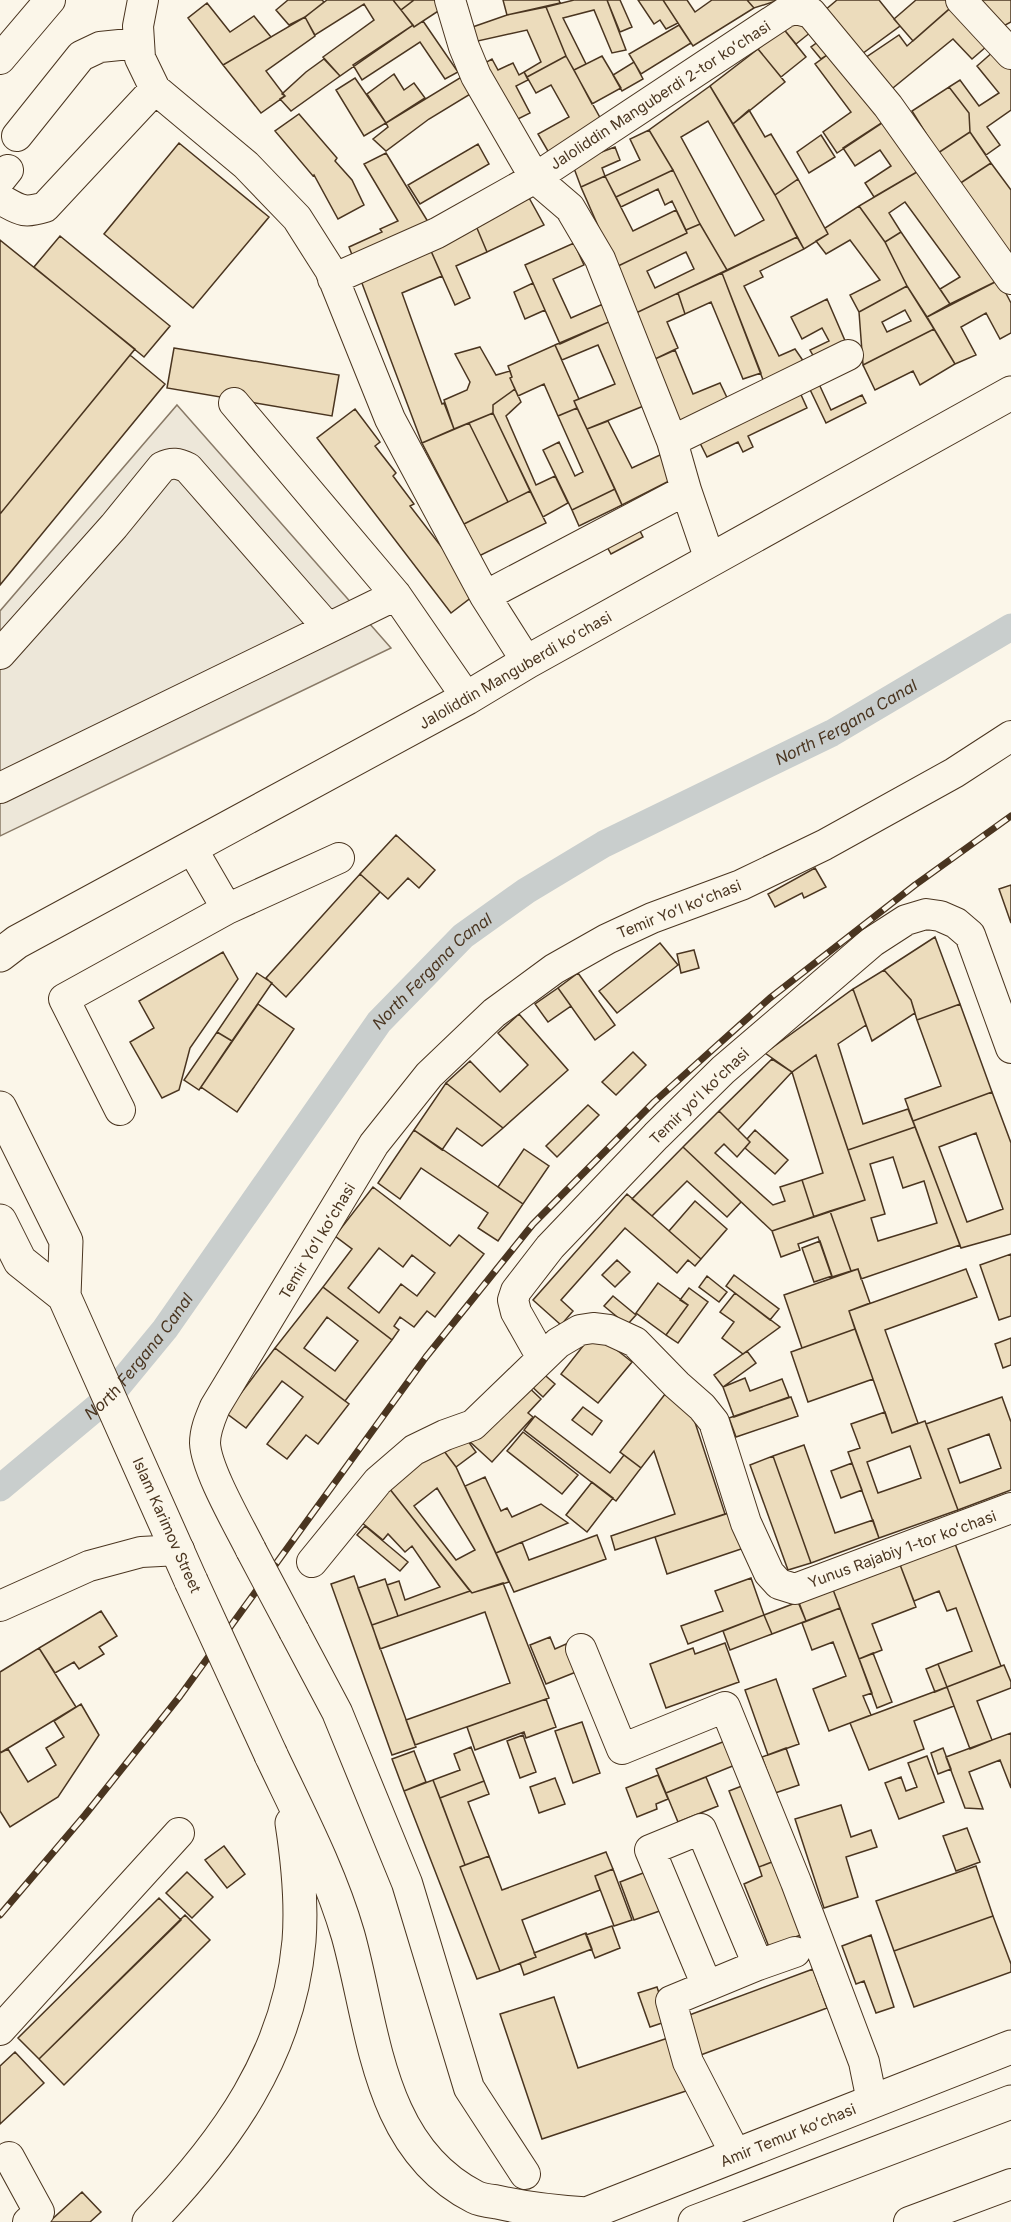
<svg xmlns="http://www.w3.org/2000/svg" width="1011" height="2222" font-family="Inter,sans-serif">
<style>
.parking{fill:#ede7d9;stroke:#887966;stroke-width:1.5}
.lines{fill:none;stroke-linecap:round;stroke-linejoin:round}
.canal{stroke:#c9cecd;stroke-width:27}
.building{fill:#ecdcbc;stroke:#4a3520;stroke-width:1.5;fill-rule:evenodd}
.minor-casing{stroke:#4a3520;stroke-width:32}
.major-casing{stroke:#4a3520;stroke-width:35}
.minor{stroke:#fbf6e9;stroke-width:30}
.major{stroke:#fbf6e9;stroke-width:33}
.rail-casing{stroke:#4a3520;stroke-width:7}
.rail{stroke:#fbf6e9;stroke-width:4.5;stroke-dasharray:14;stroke-linecap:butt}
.minor-bridge-casing{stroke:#4a3520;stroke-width:32;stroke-linecap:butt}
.major-bridge-casing{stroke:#4a3520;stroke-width:35;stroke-linecap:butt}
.minor-bridge{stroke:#fbf6e9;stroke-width:30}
.major-bridge{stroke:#fbf6e9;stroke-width:33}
.labels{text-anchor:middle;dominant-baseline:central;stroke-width:4.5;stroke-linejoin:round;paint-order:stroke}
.street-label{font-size:15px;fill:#4a3520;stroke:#fbf6e9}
.water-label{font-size:16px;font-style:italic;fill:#4a3520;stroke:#fbf6e9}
</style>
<rect width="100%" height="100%" fill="#fbf6e9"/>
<path class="parking" d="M177 405 391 648 0 836V611Z"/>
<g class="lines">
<path class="canal" id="s1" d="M0 1488 109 1397 165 1329 379 1022 463 936 526 891 604 844 832 733 1011 627"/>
</g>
<path class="building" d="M288 0H322L324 2 305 17 289 25 276 10Z
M327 0H393L413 25 340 76 323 57 374 20 364 4 315 35 305 17Z
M393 0H414L401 10Z
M414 0H446L449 4 414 27 401 10Z
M503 0H559L560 3 507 15Z
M574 0H607L626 50 612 53 594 10 563 18 586 64 574 70 566 56 546 7Z
M607 0H620L632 27 620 32Z
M638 0H663L678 23 666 29 660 20 654 24Z
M663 0H687L695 12 712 0H747L754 8 693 46Z
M747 0H779L754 8Z
M837 0H879L900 26 855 59 818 16Z
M916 0H950L955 4 913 41 894 19Z
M971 0H1011V22L998 29Z
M957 2 994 40 972 59 953 39 888 92 862 60 899 35 907 46Z
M207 3 230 32 254 16 271 37 223 65 188 18Z
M546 7 566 56 527 77 524 72 541 62 527 30 469 43 464 30 507 15Z
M797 14 811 32 796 44 782 27Z
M305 17 315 36 266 71 285 96 261 113 223 65Z
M423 21 458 72 445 79 420 42 362 80 353 65 413 25 414 27Z
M679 25 691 43 641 74 629 54Z
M782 27 806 57 781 77 758 49Z
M822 39 832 52 821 59 811 47Z
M758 49 785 82 733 124 710 86Z
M834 50 888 119 837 153 823 132 851 112 815 64Z
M994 51 1011 69V110L987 127 1000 145 986 155 970 132 969 113 949 87 960 80 979 106 999 93 977 66Z
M566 56 603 123 549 153 538 134 569 117 551 85 536 93 527 77Z
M602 56 621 88 592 104 574 70Z
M324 59 340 76 291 111 280 99 285 96 282 94 306 72Z
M492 59 498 70 513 63 519 75 524 72 528 80 516 86 530 113 512 122 483 64Z
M634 62 643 79 622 91 613 75Z
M394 74 404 90 414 83 425 98 386 123 367 94Z
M463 76 472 93 429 119 386 151 373 139 388 127 386 123Z
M355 78 386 123 364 136 336 90Z
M710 86 775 195 797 237 727 270 700 224 673 170 649 130ZM708 121 764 220 735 236 681 137Z
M949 87 969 113 970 132 938 153 912 111Z
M749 110 765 137 771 134 798 179 775 195 733 124Z
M299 114 337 158 335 161 352 180 364 205 338 219 314 175 313 176 275 131Z
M892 116 922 169 874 197 865 183 891 166 880 150 855 166 843 148Z
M649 130 673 170 616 197 605 176 640 160 630 139Z
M970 132 991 163 959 184 938 153Z
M821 135 835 157 809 173 797 152Z
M179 143 269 217 193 308 104 234Z
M478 144 489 164 420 204 408 185Z
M615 147 620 160 602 168 605 176 581 187 572 163Z
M386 153 433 230 356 265 349 247 382 232 380 229 398 221 364 164Z
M991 163 1011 190V260L959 184Z
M922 169 999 280 950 304 940 289 960 277 905 202 889 213 901 232 885 242 859 206Z
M673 170 700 224 686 230 672 201 665 205 658 189 621 207 616 197Z
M605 176 633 231 676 210 687 233 616 267 581 187Z
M798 179 828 234 804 249 775 195Z
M528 196 544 225 487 252 474 221Z
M859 206 885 242 907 286 859 312 850 295 880 280 850 240 826 254 816 241 828 234 825 228Z
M474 221 487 252 456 266 470 298 455 305 427 242Z
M700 224 727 270 636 313 616 267 687 233 686 230ZM686 252 694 269 655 288 647 271Z
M901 232 950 304 927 317 907 286 885 242Z
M60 236 170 326 144 357 34 267Z
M797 237 804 249 760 271 763 277 744 286 779 356 795 349 806 365 765 385 722 273Z
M0 240 135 349 0 514Z
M427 242 442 276 402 293 442 404 444 403 454 429 422 443 357 270Z
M574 243 584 265 553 279 571 318 603 304 611 321 560 344 525 265Z
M722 273 761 373 743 379 711 302 685 314 678 293Z
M999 280 1011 303V333L1000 339 986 313 961 327 976 355 955 364 927 317Z
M533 283 545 310 525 319 514 292Z
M907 286 934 329 863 365 859 312ZM905 310 911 321 887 332 882 322Z
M678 293 685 314 667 322 678 348 655 359 636 313Z
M827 299 846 343 815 359 810 350 829 341 822 328 802 339 791 317Z
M611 321 646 405 587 429 574 401 615 384 598 345 562 360 555 345Z
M934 329 955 364 920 385 913 371 875 390 863 365Z
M555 345 579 399 574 401 577 408 558 416 544 384 518 396 510 378 512 377 508 366Z
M480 347 496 375 510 371 512 377 510 378 515 389 493 405V413L454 429 444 400 467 390 470 382 455 354Z
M174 348 339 375 332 416 167 388Z
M675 350 693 394 720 383 730 404 681 428 655 359Z
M130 355 165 384 0 585V514Z
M805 379 819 384 831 410 862 395 866 403 826 423Z
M797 386 807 408 748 436 753 447 743 452 738 442 707 457 696 435Z
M515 389 521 402 506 416 536 485 555 476 568 503 543 517 493 413V405Z
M577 408 615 489 572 510 543 450 559 442 575 476 583 472 558 416Z
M355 409 380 442 375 446 396 473 393 476 414 504 410 506 477 593 451 613 317 438Z
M493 413 530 491 508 502 469 423Z
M608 421 632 468 662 454 673 479 622 505 587 429Z
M469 423 508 502 464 524 422 443Z
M615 489 622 505 579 526 572 510Z
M530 491 546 523 479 556 464 524Z
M634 519 643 537 611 554 601 536Z
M396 835 435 870 419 888 408 878 388 899 360 874Z
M815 868 826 887 804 898 802 893 775 907 768 894Z
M360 874 380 892 286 997 266 978Z
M1011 885V923L999 889Z
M935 937 960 1004 917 1020 911 1000 884 970Z
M660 943 678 965 617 1013 599 991Z
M694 950 699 968 681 973 677 954Z
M223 952 238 979 190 1048 179 1090 162 1098 130 1042 154 1028 139 1001Z
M884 970 911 1000 915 1013 872 1041 853 989Z
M257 973 272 983 232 1041 217 1032Z
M578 973 615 1025 595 1040 558 988Z
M558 988 571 1006 548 1022 535 1004Z
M853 989 866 1025 838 1044 863 1124 908 1109 915 1127 848 1150 816 1055 792 1072 765 1053Z
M258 1004 294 1029 237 1112 201 1087Z
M960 1004 992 1092 913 1121 905 1099 941 1086 917 1020Z
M519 1014 568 1070 503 1128 446 1083 470 1061 500 1092 528 1065 498 1033Z
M217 1032 232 1041 199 1090 184 1080Z
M633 1052 646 1065 616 1095 602 1082Z
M816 1055 865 1200 814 1217 802 1180 823 1173 792 1072Z
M772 1059 792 1072 738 1130 719 1111Z
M446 1083 503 1128 482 1146 457 1128 442 1150 414 1130Z
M992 1092 1011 1143V1234L961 1248 913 1121ZM976 1133 1003 1209 967 1222 939 1147Z
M588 1105 599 1115 557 1157 546 1146Z
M719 1111 750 1142 737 1157 724 1144 715 1153 773 1205 785 1201 780 1187 802 1180 814 1217 772 1231 683 1147Z
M915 1127 960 1245 861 1279 858 1269 851 1271 830 1211 865 1200 848 1150ZM893 1157 903 1188 924 1181 937 1223 878 1241 871 1218 885 1214 870 1164Z
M414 1130 523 1204 498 1241 478 1228 488 1213 421 1168 400 1199 378 1183Z
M755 1130 788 1160 775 1174 745 1148 750 1142 747 1139Z
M683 1147 741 1202 727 1217 687 1181 652 1216 632 1199Z
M524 1149 549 1166 523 1204 498 1187Z
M373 1187 450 1246 459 1235 484 1254 435 1317 427 1311 414 1327 400 1317 394 1326 399 1330 392 1340 323 1287 352 1249 335 1236ZM379 1248 403 1267 412 1255 435 1273 417 1296 401 1284 379 1313 348 1288Z
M627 1194 701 1259 695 1266 688 1260 677 1273 625 1228 561 1300 573 1311 561 1325 533 1300Z
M695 1201 727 1229 701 1259 669 1231Z
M830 1211 851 1271 832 1277 818 1237 798 1244 800 1250 781 1257 772 1231Z
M820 1241 832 1276 814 1282 802 1248Z
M1011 1254V1316L999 1320 980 1265Z
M617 1260 630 1272 615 1287 602 1275Z
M858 1269 870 1303 849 1311 855 1329 802 1348 784 1295Z
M966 1269 977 1297 885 1330 918 1423 892 1433 849 1311Z
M734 1275 779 1309 770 1320 726 1286Z
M707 1276 727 1292 719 1302 699 1287Z
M658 1283 688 1305 666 1335 636 1313Z
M323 1287 392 1340 345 1401 275 1348ZM327 1317 358 1341 335 1371 304 1348Z
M689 1288 708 1302 678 1343 666 1335 688 1305 680 1300Z
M735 1293 780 1327 743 1354 722 1338 734 1322 720 1312Z
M613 1296 636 1315 627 1325 604 1306Z
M855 1329 873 1379 808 1402 791 1352Z
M594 1332 632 1362 598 1403 561 1374Z
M1011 1338V1365L1003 1368 995 1344Z
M275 1348 349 1404 318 1444 306 1435 287 1459 267 1444 303 1397 282 1381 246 1428 226 1413Z
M747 1351 756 1363 723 1387 714 1375Z
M539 1370 555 1384 543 1397 527 1382Z
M745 1378 750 1391 782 1379 789 1397 734 1417 723 1387Z
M523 1382 541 1399 528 1413 533 1417 492 1462 468 1440Z
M669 1389 688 1401 725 1514 615 1550 611 1536 675 1514 654 1451 641 1468 620 1452Z
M791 1397 798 1416 736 1437 729 1418Z
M1002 1397 1011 1422V1490L958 1510 926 1424ZM989 1434 1001 1468 960 1483 948 1449Z
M583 1407 602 1421 592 1435 572 1420Z
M885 1412 892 1433 925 1421 958 1510 879 1538 848 1452 860 1448 851 1424ZM910 1446 921 1478 878 1493 867 1462Z
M535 1416 610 1473 624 1455 641 1468 616 1501 524 1430Z
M523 1432 578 1475 562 1494 507 1451Z
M462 1433 476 1452 456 1467 441 1447Z
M804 1445 835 1533 873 1520 879 1538 811 1563 773 1456Z
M441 1447 456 1467 509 1582 472 1593 389 1488ZM437 1488 475 1550 456 1560 414 1506Z
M773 1456 811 1563 788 1570 750 1465Z
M852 1463 862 1490 841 1498 831 1471Z
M485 1477 501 1511 507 1508 512 1517 541 1504 568 1523 496 1553 465 1486Z
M592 1482 613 1498 587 1532 566 1515Z
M389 1488 470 1591 398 1616 387 1585 399 1581 405 1600 440 1587 412 1546 405 1552 388 1534 383 1540 361 1522Z
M732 1512 744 1548 667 1574 655 1537Z
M365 1526 408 1562 400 1571 357 1535Z
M597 1535 606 1559 514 1592 496 1553 522 1542 529 1560Z
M954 1541 1001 1666 947 1687 938 1664 972 1651 956 1608 947 1611 939 1591 914 1601 899 1562Z
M899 1562 916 1607 872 1624 882 1650 859 1659 832 1587Z
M354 1576 416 1747 392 1755 331 1584Z
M751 1578 764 1615 688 1644 681 1626 723 1611 715 1591Z
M385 1579 398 1616 372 1625 358 1588Z
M503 1583 549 1698 415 1745 406 1720 510 1683 485 1612 380 1649 372 1625 470 1591 472 1593Z
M832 1587 840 1608 806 1621 798 1600Z
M798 1602 806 1621 772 1634 764 1615Z
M840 1608 872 1693 863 1696 871 1715 829 1731 813 1689 846 1676 833 1642 812 1650 802 1623Z
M101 1611 117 1636 99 1647 104 1654 79 1669 74 1662 55 1673 39 1648Z
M764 1615 772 1634 730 1650 723 1631Z
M550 1637 555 1649 566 1644 576 1672 546 1684 530 1645Z
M725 1643 739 1682 666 1708 650 1664 693 1648 695 1654Z
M39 1648 76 1707 0 1753V1672Z
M873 1653 892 1702 877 1708 859 1659Z
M938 1664 947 1687 935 1692 926 1669Z
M1004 1665 1011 1682V1688L977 1701 992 1740 970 1749 947 1687Z
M776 1679 799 1744 768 1755 745 1690Z
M947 1687 954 1706 914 1721 924 1749 869 1770 850 1723Z
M546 1699 556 1727 526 1738 524 1732 475 1750 467 1727Z
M81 1704 99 1735 58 1797 10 1827 0 1811V1753L8 1749 28 1782 56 1765 46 1748 64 1737 54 1721Z
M582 1722 600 1773 573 1783 555 1731Z
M1011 1733V1788L1000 1760 969 1772 983 1809 965 1808 946 1757Z
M523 1735 536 1772 520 1778 507 1741Z
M730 1739 740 1763 666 1793 656 1769Z
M471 1747 484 1781 440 1798 433 1780 460 1770 454 1754Z
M786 1748 799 1785 775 1793 762 1757Z
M943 1748 951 1769 938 1774 931 1753Z
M414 1751 426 1782 404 1791 392 1759Z
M927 1756 944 1802 899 1819 885 1783 901 1777 906 1791 917 1787 908 1763Z
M658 1775 668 1799 656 1804 657 1809 637 1817 626 1788Z
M706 1777 718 1806 678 1822 666 1793Z
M555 1778 565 1804 539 1813 530 1787Z
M433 1780 465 1865 460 1867 500 1971 477 1979 404 1791Z
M484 1781 489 1794 468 1802 489 1856 465 1865 440 1798Z
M747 1784 777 1860 759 1867 729 1791Z
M841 1805 851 1837 871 1830 877 1847 846 1857 858 1897 824 1908 795 1819Z
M967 1828 980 1862 956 1871 943 1836Z
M224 1846 245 1874 227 1888 205 1860Z
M606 1852 613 1869 595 1876 600 1890 522 1920 536 1957 500 1971 460 1867 489 1856 502 1890Z
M777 1860 806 1933 769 1947 744 1884 762 1876 759 1867Z
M976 1866 993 1916 894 1951 876 1901Z
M656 1868 671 1907 634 1920 620 1882Z
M613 1869 632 1920 614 1926 595 1876Z
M187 1872 213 1897 192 1918 166 1893Z
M159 1898 181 1920 39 2059 18 2038Z
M185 1915 210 1940 64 2085 39 2059Z
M993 1916 1011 1964V1972L914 2007 894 1951Z
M612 1926 620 1948 595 1958 586 1935Z
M586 1933 592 1949 524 1975 520 1963 536 1957 534 1953Z
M871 1935 894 2007 876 2013 864 1981 856 1984 842 1946Z
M813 1969 827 2008 698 2056 684 2017Z
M657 1987 668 2021 650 2027 638 1993Z
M554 1997 578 2068 668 2038 686 2091 542 2139 500 2014Z
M15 2052 44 2083 0 2124V2066Z
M82 2192 101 2212 90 2222H49Z"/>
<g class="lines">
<g class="minor-casing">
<path id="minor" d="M143 0 138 26 140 58 155 89 246 165 297 218 330 270 390 419 485 596 527 662
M450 0 464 47 476 76 535 178 570 208 600 259 672 441 686 490 710 560
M961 0 1011 54
M0 59 50 0
M17 136 81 56 100 47 139 43
M0 180 8 170
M0 199C20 210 23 214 45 207L155 89
M333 279 437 233 535 178 786 12 796 9 811 13 888 106 1011 279
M234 403 396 595 467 698
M672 441 848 355
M485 596 686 490
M0 654 114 526 162 467C172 462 178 463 188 468L328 628
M0 788 396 595
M227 909 339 858
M120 1110 64 999 227 909 191 847
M542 1358 516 1312 513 1300 516 1291 550 1247 656 1136 723 1070 872 942 906 920 926 914 940 916 956 923 970 935 1011 1048
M251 1550C238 1524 206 1469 205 1443 205 1430 210 1419 215 1407L374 1144 429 1075 494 1013 554 969 607 939 652 918 741 885 824 845 954 773 1011 736
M312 1562 378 1481 414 1450 445 1435 473 1425 558 1343 580 1330 593 1328 609 1330 635 1342 677 1385 702 1407 714 1422 746 1523 769 1573 779 1584 795 1589 1011 1508
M0 1606 89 1566 141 1552 179 1550
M294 1631 337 1712 407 1883 469 2088 525 2174
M581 1649 622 1749 725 1707 796 1882 864 2062 872 2101
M758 1965 795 1952
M707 1986 650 1850 701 1829 758 1965 671 2001 688 2062 736 2155
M0 2030 179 1833
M9 2157 39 2212 28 2222
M909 2222 1011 2184"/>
</g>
<g class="major-casing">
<path id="major" d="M0 955 17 942 467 698 527 662 1011 393
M0 1108 66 1241 64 1296 191 1581
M0 1221 20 1261 64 1296
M271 1755C299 1814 330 1873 348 1935 374 2028 377 2147 475 2197 481 2200 490 2201 497 2202 527 2209 556 2212 587 2214
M149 2222C226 2142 289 2055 299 1941 302 1902 298 1862 292 1823
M566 2222 1011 2047
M695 2222 1011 2102"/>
</g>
<use href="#minor" class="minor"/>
<use href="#major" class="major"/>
<g class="rail-casing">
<path id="rail" d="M0 1915 85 1815 180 1696 426 1357 533 1224 654 1102 770 998 915 885 1011 816"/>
</g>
<use href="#rail" class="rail"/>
<g class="minor-bridge-casing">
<path id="minor-bridge" d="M251 1550 294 1631"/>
</g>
<g class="major-bridge-casing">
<path id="major-bridge" d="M191 1581 271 1755"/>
</g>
<use href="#minor-bridge" class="minor-bridge"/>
<use href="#major-bridge" class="major-bridge"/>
</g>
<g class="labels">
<g class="street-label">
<text transform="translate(660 95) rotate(-33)">Jaloliddin Manguberdi 2-tor koʻchasi</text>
<text transform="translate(515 670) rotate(-30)">Jaloliddin Manguberdi koʻchasi</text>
<text transform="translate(679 909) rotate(-22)">Temir Yoʻl koʻchasi</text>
<text transform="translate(699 1096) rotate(-44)">Temir yoʻl koʻchasi</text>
<text transform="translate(317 1241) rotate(-59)">Temir Yoʻl koʻchasi</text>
<text transform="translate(167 1525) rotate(66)">Islam Karimov Street</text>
<text transform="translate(902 1549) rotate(-20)">Yunus Rajabiy 1-tor koʻchasi</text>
<text transform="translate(788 2135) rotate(-22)">Amir Temur koʻchasi</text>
</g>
<g class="water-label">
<text stroke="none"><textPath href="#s1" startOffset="1164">North Fergana Canal</textPath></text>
<text stroke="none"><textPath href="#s1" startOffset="678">North Fergana Canal</textPath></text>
<text stroke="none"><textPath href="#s1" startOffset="192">North Fergana Canal</textPath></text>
</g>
</g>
</svg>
